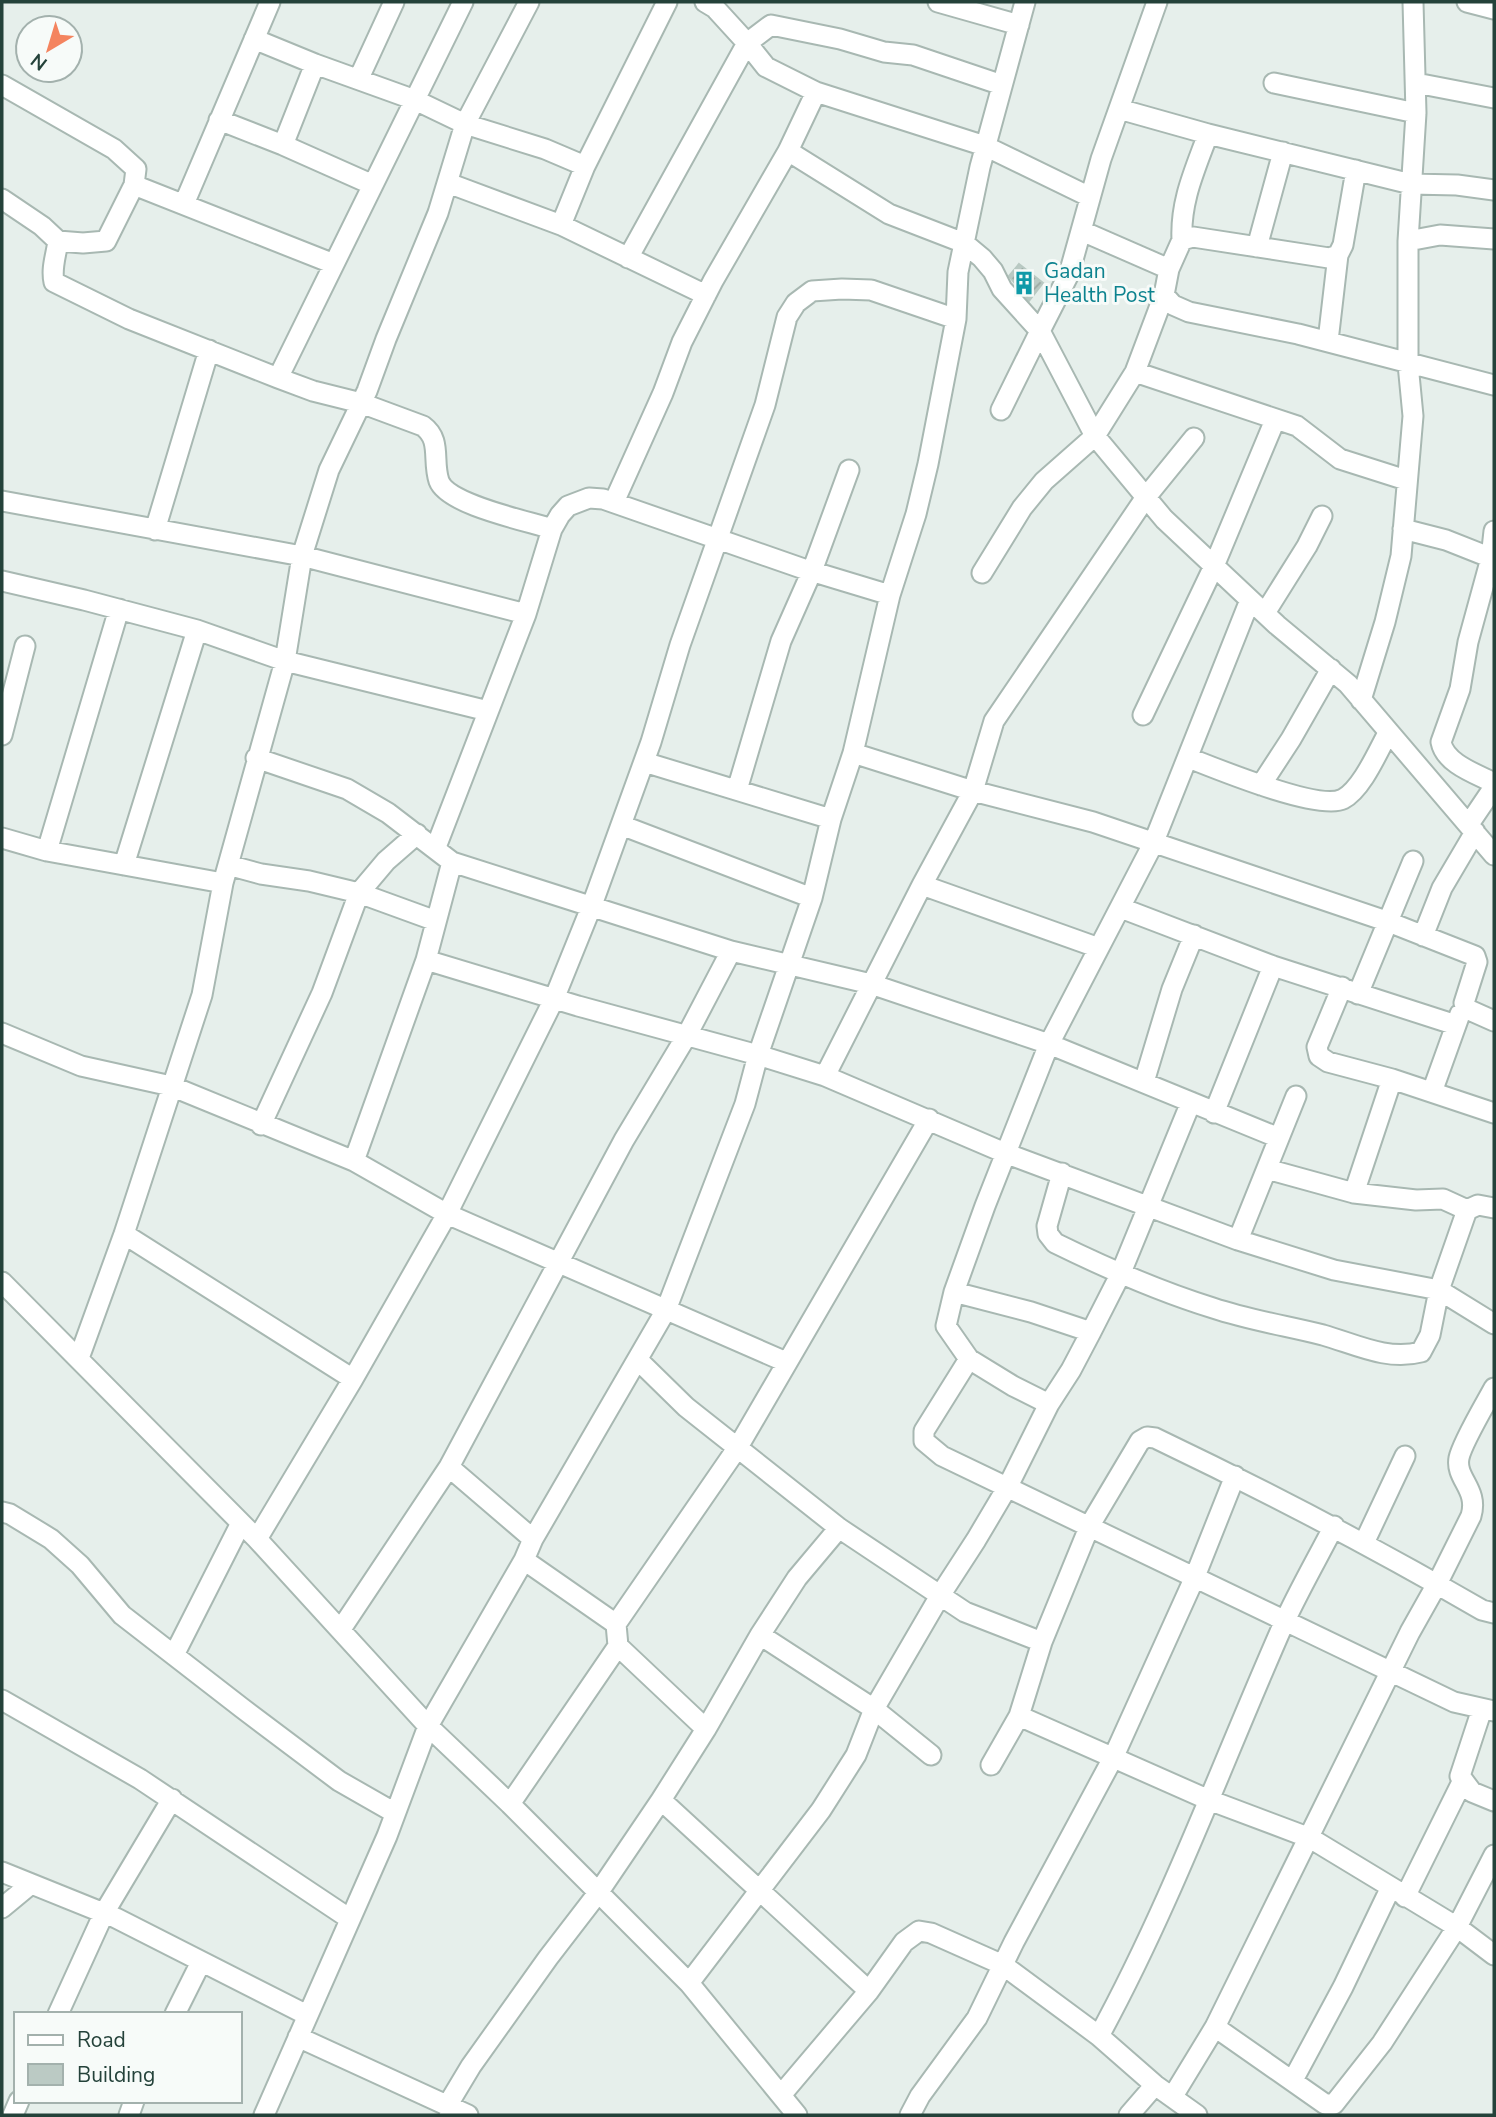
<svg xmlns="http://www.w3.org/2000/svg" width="1496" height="2117" font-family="'Nunito Sans',sans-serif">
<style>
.building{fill:url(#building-hatch);stroke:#b8c9c2;stroke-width:2}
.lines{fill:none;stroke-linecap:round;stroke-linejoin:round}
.street-casing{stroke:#a8b8b2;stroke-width:23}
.street{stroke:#fff;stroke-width:19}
.labels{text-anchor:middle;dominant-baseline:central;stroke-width:6;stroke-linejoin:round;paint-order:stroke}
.culture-label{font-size:21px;fill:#0d838f;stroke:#f7fbf9;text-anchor:start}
</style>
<defs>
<pattern id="building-hatch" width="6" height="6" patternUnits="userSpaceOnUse" patternTransform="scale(1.75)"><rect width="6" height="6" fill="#bbcac4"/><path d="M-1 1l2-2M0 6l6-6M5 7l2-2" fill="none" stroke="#98a6a0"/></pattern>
</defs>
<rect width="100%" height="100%" fill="#e6efeb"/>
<path class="building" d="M1019 264 1043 283 1029 301 1009 276Z"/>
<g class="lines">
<g class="street-casing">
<path id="street" d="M667 2 585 166 561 225 706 295
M705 2 715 8 747 43 771 25 840 39 884 52 913 55 1002 85
M938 2 1019 25
M1157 2 1101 159 1069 274 1040 331 1095 436 1164 519 1277 625 1348 684 1494 855
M1467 2 1494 9
M254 39 315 64 415 100 465 124 545 149 585 166
M315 64 283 145 373 185
M359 78 394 2
M1274 83 1416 113
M1416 83 1494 98
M2 85 114 149 136 169 134 185 106 241 83 243 58 241
M1119 109 1208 134 1411 184 1457 185 1494 190
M219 120 283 145
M788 151 889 214 964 243 982 258 993 271 1002 289 1040 331 1001 410
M448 183 561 225
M134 185 334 264
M2 199 42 226 58 241C56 256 51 268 54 282L129 319 278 378 313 391 361 403 423 426C442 440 432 460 439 481 448 505 528 521 552 529
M184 204 270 2
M1082 231 1169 269 1164 295 1173 305 1189 312 1298 334 1494 385
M1182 240C1180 201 1195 170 1208 134
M1408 241 1440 235 1494 239
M1257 247 1283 152
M628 258 747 43 766 67 816 92 985 146 1090 197
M1169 269 1182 240 1193 237 1329 258 1338 255 1343 245 1356 170
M1328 341 1338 255
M1135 372 1297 426 1340 459 1406 480
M278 378 463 2
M2 501 302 556 526 614
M614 502 663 393 682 342 713 281 788 151 816 92
M1403 529 1446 540 1494 559
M155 530 209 350
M1494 531 1491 558 1468 642 1460 689 1441 742C1445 764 1477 774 1494 783
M982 573 1022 508 1044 481 1095 436 1135 372 1164 295
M2 581 84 600 197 630 285 661 488 711
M1265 613 1307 546 1322 516
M1361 700 1385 622 1401 556 1413 416 1408 364V241L1416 113 1413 2
M1143 715 1214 566 1275 420
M2 735 25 646
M853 753 973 791 1093 822 1386 921 1475 956 1477 962 1464 1003 1467 1009 1494 1021
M256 758 347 789 388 813 452 862 731 951 871 984 1049 1044 1279 1138
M1189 758C1217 769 1319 811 1343 799 1362 789 1378 751 1388 733
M644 762 831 819
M1261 785 1291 739 1331 669
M737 790 781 641 812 571 849 470
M1469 824 1494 787
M621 825 812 898
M2 838 47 851 223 883
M436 847 526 614 552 529 560 515 568 506 589 498 603 499 804 569 890 595
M47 851 119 609
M124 865 197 630
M228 865 261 874 309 881 359 893 436 921
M922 885 1099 948
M1121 908 1273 966 1456 1025
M1423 936 1442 888 1475 832
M426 960 578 1006 758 1055 825 1076 1005 1153 1238 1240 1334 1270 1439 1290 1494 1324
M1342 987 1317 1047 1319 1056 1328 1062 1392 1079 1494 1113
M1358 994 1413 861
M2 1033 81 1066 171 1086 354 1161 447 1214 786 1362
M825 1076 922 885 973 791 994 721 1146 497 1194 438
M1144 1082 1172 989 1194 935
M1432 1092 1460 1014
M1214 1113 1273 966
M261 1125 322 993 359 893 386 861 417 834
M354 1161 426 960 452 862
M1267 1169 1354 1193 1416 1200 1443 1199 1467 1210
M1062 1173 1047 1226 1048 1234 1055 1243C1106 1268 1158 1291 1213 1308 1249 1320 1287 1326 1323 1335 1355 1344 1387 1361 1421 1352L1430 1335 1439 1290 1467 1210 1478 1205 1494 1208
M1354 1193 1392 1079
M124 1234 353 1379
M1238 1240 1296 1096
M2 1282 257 1539 428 1726 510 1804 689 1983 797 2115
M954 1292 1031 1312 1091 1332
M79 1358 124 1234 202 995 223 883 285 661 302 556 329 470 367 391 386 339 438 213 465 124 529 2
M969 1359 924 1431V1441L942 1456 1454 1702 1494 1711
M639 1361 686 1407 839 1528 965 1612 1042 1642
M1049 1404 1013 1386 969 1359 946 1326 954 1292 985 1206 1049 1044 1153 844 1250 600
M449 1467 533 1539
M2 1512 10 1514 51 1539 80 1565 122 1615 242 1708 339 1781 395 1813
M257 1539 353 1379 447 1214 554 999 592 905 651 742 680 645 765 405 787 317 796 303 812 291 842 289 871 290 956 319
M1364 1543 1405 1456
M524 1560 616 1624 618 1646 706 1729
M616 1624 738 1447 929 1119
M341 1629 449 1467 624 1140 687 1035 731 951
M760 1635 874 1709 931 1755
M174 1655 241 1523
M2 1700 140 1779 350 1919
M1482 1709 1460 1776 1472 1792 1494 1801
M1019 1716 1209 1800 1310 1838 1457 1927 1494 1955
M991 1765 1019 1716 1042 1642 1090 1525 1140 1441 1147 1437 1155 1438C1266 1491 1375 1548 1482 1610L1494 1613
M661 1800 869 1991
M510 1804 618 1646
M2 1872 116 1918 307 2015
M1405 1897 1462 1782
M2 1908 31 1884
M689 1983 821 1810 856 1755 874 1709 941 1594 976 1540 1008 1486 1049 1404 1071 1370 1091 1332 1120 1275 1191 1102
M58 2014 104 1913 172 1799
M175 2014 201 1962
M1215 2027 1325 2104H1334L1382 2043 1457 1927 1494 1855
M1099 2036C1171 1904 1222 1763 1283 1625 1298 1592 1317 1559 1334 1526
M298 2037 468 2115
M1293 2080 1343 1987 1390 1889
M781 2095 869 1991 904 1942 919 1931 931 1933 1003 1965 1099 2036 1155 2085 1197 2115
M1173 2096 1215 2027 1410 1632 1437 1584 1471 1516C1479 1489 1455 1479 1459 1458 1462 1443 1486 1403 1494 1388
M13 2115 19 2101
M129 2115 134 2101
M264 2115 387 1836 428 1726 524 1560 533 1539 666 1310 745 1104 758 1055 812 898 831 819 853 753 890 595 916 514 928 464 956 319 958 272 980 167 1025 2
M451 2115 447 2106 471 2066 548 1958 598 1893 661 1800 706 1729 760 1635 797 1578 839 1528
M910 2115 920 2096 977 2018 1014 1942 1113 1758 1194 1579 1235 1476
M1129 2115 1155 2085"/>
</g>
<use href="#street" class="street"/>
</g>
<defs>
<g id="building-bare" transform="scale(1.89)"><path d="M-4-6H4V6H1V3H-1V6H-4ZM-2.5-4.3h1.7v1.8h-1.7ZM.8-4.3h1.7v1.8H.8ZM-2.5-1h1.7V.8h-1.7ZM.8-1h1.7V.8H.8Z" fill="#0f9aa8" stroke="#f7fbf9" stroke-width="2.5" paint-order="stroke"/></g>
</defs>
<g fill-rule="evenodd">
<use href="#building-bare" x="1024" y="283"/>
</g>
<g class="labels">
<g class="culture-label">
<text x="1044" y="271">Gadan<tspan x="1044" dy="24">Health Post</tspan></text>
</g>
</g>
<rect width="1496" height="2117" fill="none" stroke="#24423a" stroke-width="7"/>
<rect x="14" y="2012" width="228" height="91" fill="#f7fbf9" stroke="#a3b1ad" stroke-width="2"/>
<rect x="28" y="2035" width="35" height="10" fill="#ffffff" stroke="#a3b1ad" stroke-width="2"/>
<text x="77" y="2047" font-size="21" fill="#24423a">Road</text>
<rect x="28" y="2064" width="35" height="21" fill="#bbcac4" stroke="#a3b1ad" stroke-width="2"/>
<text x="77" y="2082" font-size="21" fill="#24423a">Building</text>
<g transform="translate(49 49) rotate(218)"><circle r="33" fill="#f7fbf9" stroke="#a3b1ad" stroke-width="2"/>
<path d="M0-5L12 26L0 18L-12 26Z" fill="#f4845f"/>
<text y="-10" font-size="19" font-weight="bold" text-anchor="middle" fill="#24423a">N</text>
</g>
</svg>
